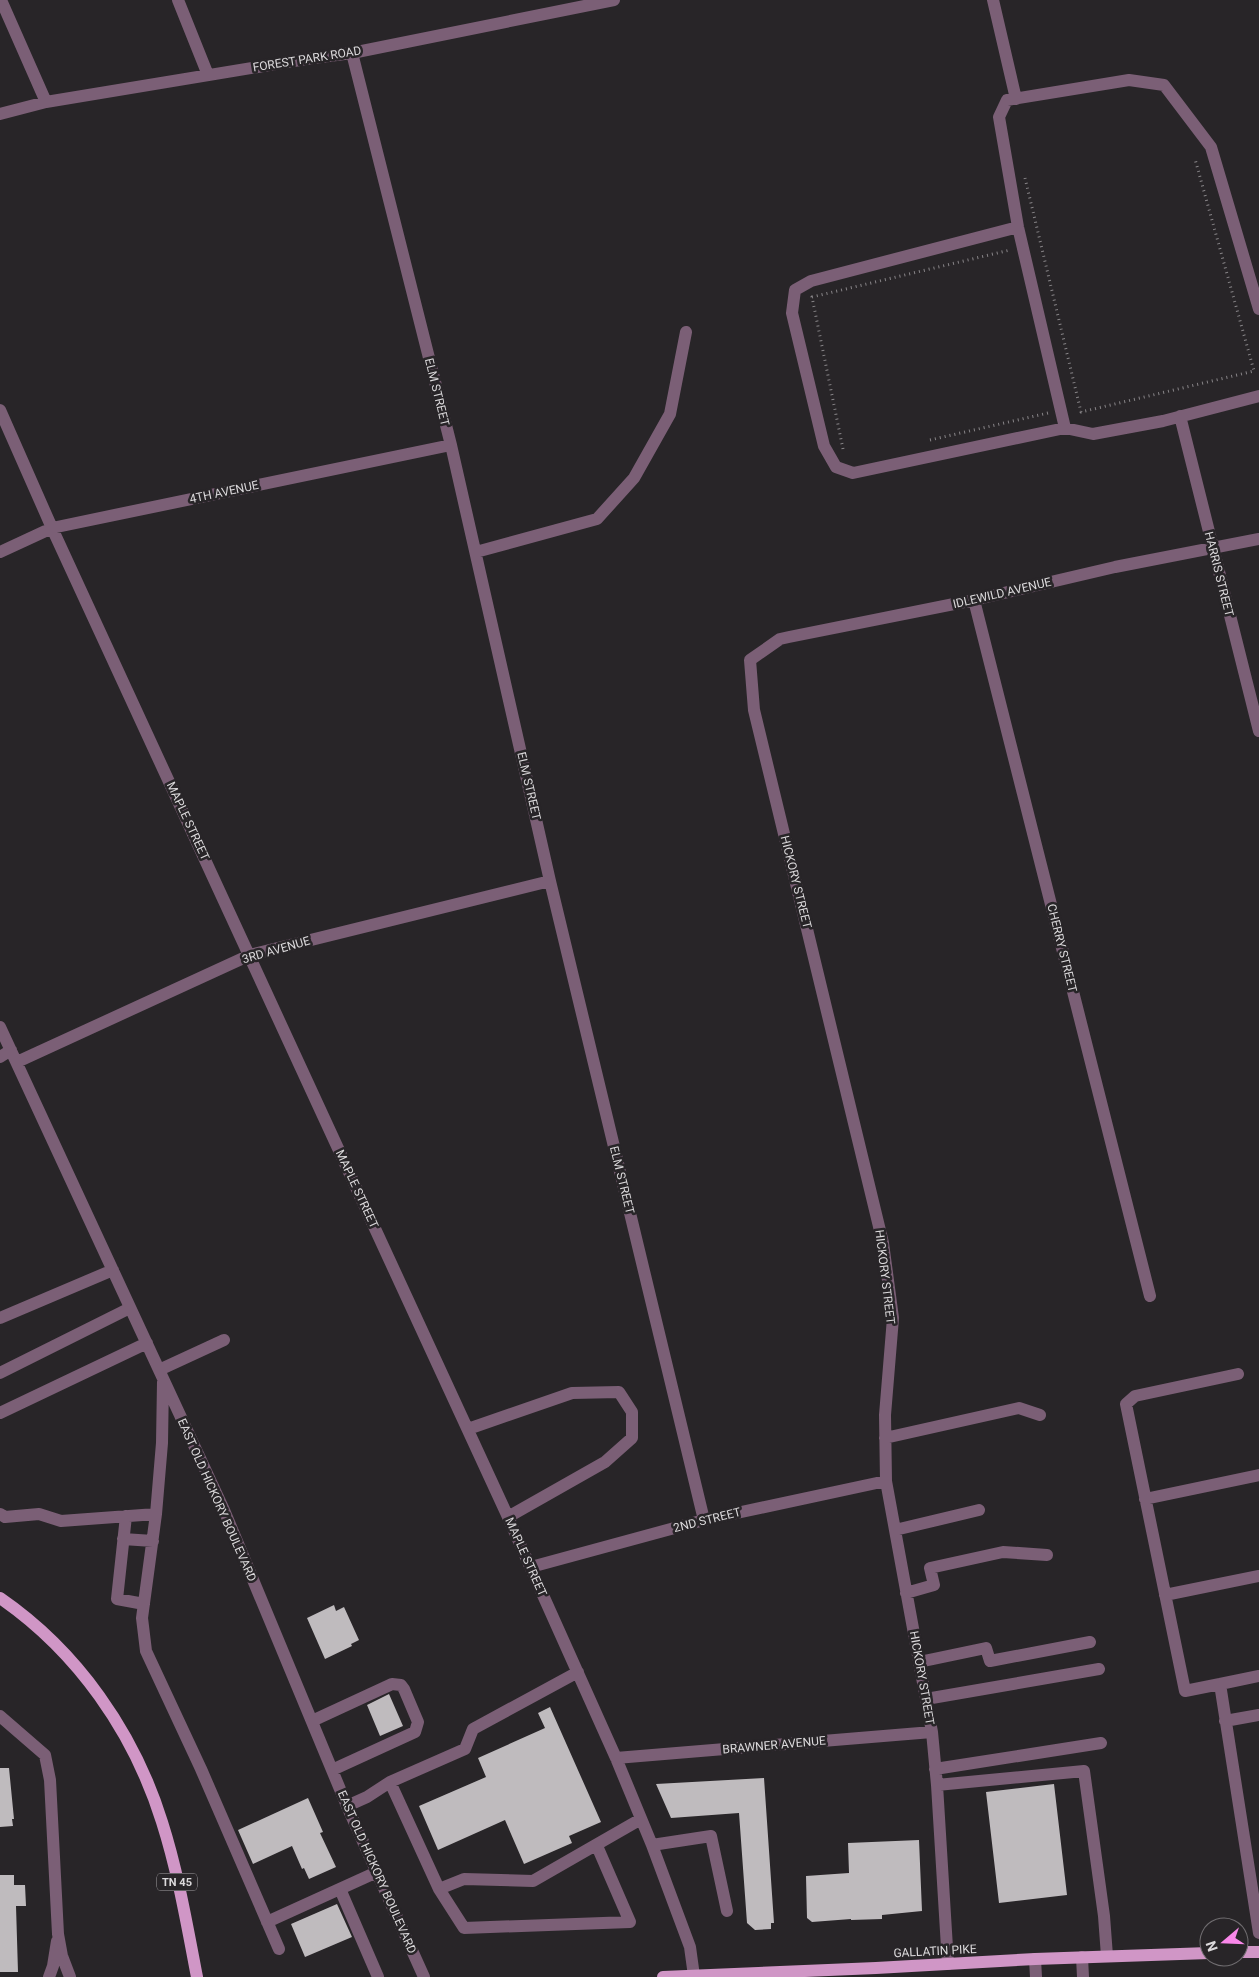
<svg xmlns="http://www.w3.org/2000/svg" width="1259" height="1977" font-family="Roboto,sans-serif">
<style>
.building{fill:#bfbbbe}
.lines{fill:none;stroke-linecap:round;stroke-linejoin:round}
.path{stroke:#888588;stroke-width:3;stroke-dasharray:1 4;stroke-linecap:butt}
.minor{stroke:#7b5f76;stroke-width:12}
.major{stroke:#d096c6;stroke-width:12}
.labels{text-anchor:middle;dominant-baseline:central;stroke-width:5;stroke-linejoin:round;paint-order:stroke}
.shield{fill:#282528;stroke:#a5a3a5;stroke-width:1}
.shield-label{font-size:11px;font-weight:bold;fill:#dbd9db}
.street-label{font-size:12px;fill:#dbd9db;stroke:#282528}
</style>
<rect width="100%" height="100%" fill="#282528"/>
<path class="building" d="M334 1605 336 1611 344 1607 359 1640 351 1644 352 1646 325 1659 307 1618Z
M389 1694 403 1726 380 1736 367 1705Z
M550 1707 601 1822 569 1836 572 1843 524 1864 505 1820 438 1850 419 1806 486 1777 478 1758 545 1728 538 1713Z
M0 1768H9L14 1819H12L13 1826 0 1827Z
M764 1778 774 1923H771V1929L755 1930 747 1923 739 1813 671 1818 656 1784Z
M1054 1784 1067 1895 999 1903 986 1792Z
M308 1798 323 1832 320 1833 336 1867 309 1879 304 1868 302 1869 292 1846 253 1864 238 1830Z
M919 1840 922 1911 882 1915V1919L851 1920V1919L812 1922 807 1918 806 1876 849 1873 848 1843Z
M0 1875H14V1885H25L26 1906H16L18 1972H0Z
M337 1904 352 1937 305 1957 291 1924Z"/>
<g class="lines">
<path class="path" d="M1025 178 1081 412 1254 371 1195 159
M930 440 1048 413
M843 449 812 297 1010 250"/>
<path class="minor" d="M1 0 46 102
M178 0 208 75
M993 0 1016 99
M352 53 451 445 550 881 704 1520
M0 114 46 102 306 59 352 53 614 0
M1018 227 811 281 795 290 792 313 824 446 836 467 853 473 1065 428 1093 434 1163 421 1259 396
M0 410 52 528 508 1517 616 1758 652 1845 690 1947 694 1976
M1180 416 1259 731
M1065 428 1018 227 999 117 1007 100 1129 80 1164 85 1211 147 1259 309
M0 552 52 528 451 445
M476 552 597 519 634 478 670 414 686 332
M974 600 1150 1296
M0 1027 224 1510 347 1806 424 1977
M0 1057 11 1050
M17 1062 250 955 550 881
M0 1318 113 1270
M159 1370 224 1340
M0 1373 130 1308
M1238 1374 1135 1396 1126 1404 1185 1691 1220 1684 1259 1933
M163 1382 162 1443 156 1514 142 1618 146 1651 201 1769 279 1949
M0 1413 147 1343
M468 1429 572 1393 619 1392 632 1412V1438L605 1462 508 1517
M885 1438 1019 1408 1040 1415
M1145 1499 1259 1475
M0 1514 5 1517 39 1514 61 1521 156 1514
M126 1516 117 1599 144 1604
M895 1530 979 1510
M123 1539 153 1541
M531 1567 704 1520 886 1481
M906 1593 934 1585 930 1568 1003 1552 1047 1555
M1165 1595 1259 1576
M919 1662 986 1648 990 1661 1090 1642
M1220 1684 1259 1676
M926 1699 1099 1669
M0 1716 45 1755 50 1780 58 1934 62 1956 70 1977
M312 1721 392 1684 401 1685 404 1689 418 1722 415 1732 332 1770
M1225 1721 1259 1715
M616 1758 932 1732
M935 1769 1101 1743
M390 1782 439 1889 464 1928 630 1922 597 1846
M937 1785 1084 1771 1104 1916 1107 1956
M347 1806 367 1797 390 1782 465 1749 473 1729 578 1672
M652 1845 711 1836 727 1911
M340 1889 378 1977
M439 1889 464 1879 533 1881 641 1819
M267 1922 377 1872
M1082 1957 1083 1977
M1035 1959 1036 1977
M948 1964 937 1785 932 1732 886 1481 885 1415 893 1318 883 1243 754 710 750 660 780 639 789 637 974 600 1115 567 1259 539
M49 1977 53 1966 57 1941"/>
<path class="major" d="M0 1598C77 1651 134 1732 162 1822 178 1872 187 1925 197 1977
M1239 1952H1259
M663 1977 876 1968 1035 1959 1209 1953"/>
</g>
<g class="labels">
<rect class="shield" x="157" y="1873.5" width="40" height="17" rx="4"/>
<g class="shield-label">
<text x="177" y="1882">TN 45</text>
</g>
<g class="street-label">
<text transform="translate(307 59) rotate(-9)">FOREST PARK ROAD</text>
<text transform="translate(437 392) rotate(76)">ELM STREET</text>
<text transform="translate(224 492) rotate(-12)">4TH AVENUE</text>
<text transform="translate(1219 574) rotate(76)">HARRIS STREET</text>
<text transform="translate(1002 593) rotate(-13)">IDLEWILD AVENUE</text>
<text transform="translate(529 786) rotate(77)">ELM STREET</text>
<text transform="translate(188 821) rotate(65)">MAPLE STREET</text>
<text transform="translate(796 882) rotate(76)">HICKORY STREET</text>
<text transform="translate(1062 948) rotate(76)">CHERRY STREET</text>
<text transform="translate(276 950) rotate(-16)">3RD AVENUE</text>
<text transform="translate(622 1180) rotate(76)">ELM STREET</text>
<text transform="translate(357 1189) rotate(65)">MAPLE STREET</text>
<text transform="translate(885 1277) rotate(83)">HICKORY STREET</text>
<text transform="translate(217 1500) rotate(66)">EAST OLD HICKORY BOULEVARD</text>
<text transform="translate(707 1520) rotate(-14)">2ND STREET</text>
<text transform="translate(526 1557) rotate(66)">MAPLE STREET</text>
<text transform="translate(922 1678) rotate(80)">HICKORY STREET</text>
<text transform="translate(774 1745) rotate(-5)">BRAWNER AVENUE</text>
<text transform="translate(377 1872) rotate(66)">EAST OLD HICKORY BOULEVARD</text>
<text transform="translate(935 1951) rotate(-3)">GALLATIN PIKE</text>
</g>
</g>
<g transform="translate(1224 1942) rotate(251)"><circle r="24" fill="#282528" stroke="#706d70"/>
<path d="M0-4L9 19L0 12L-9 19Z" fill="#f987e9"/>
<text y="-8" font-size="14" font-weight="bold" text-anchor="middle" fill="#dbd9db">N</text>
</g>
</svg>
